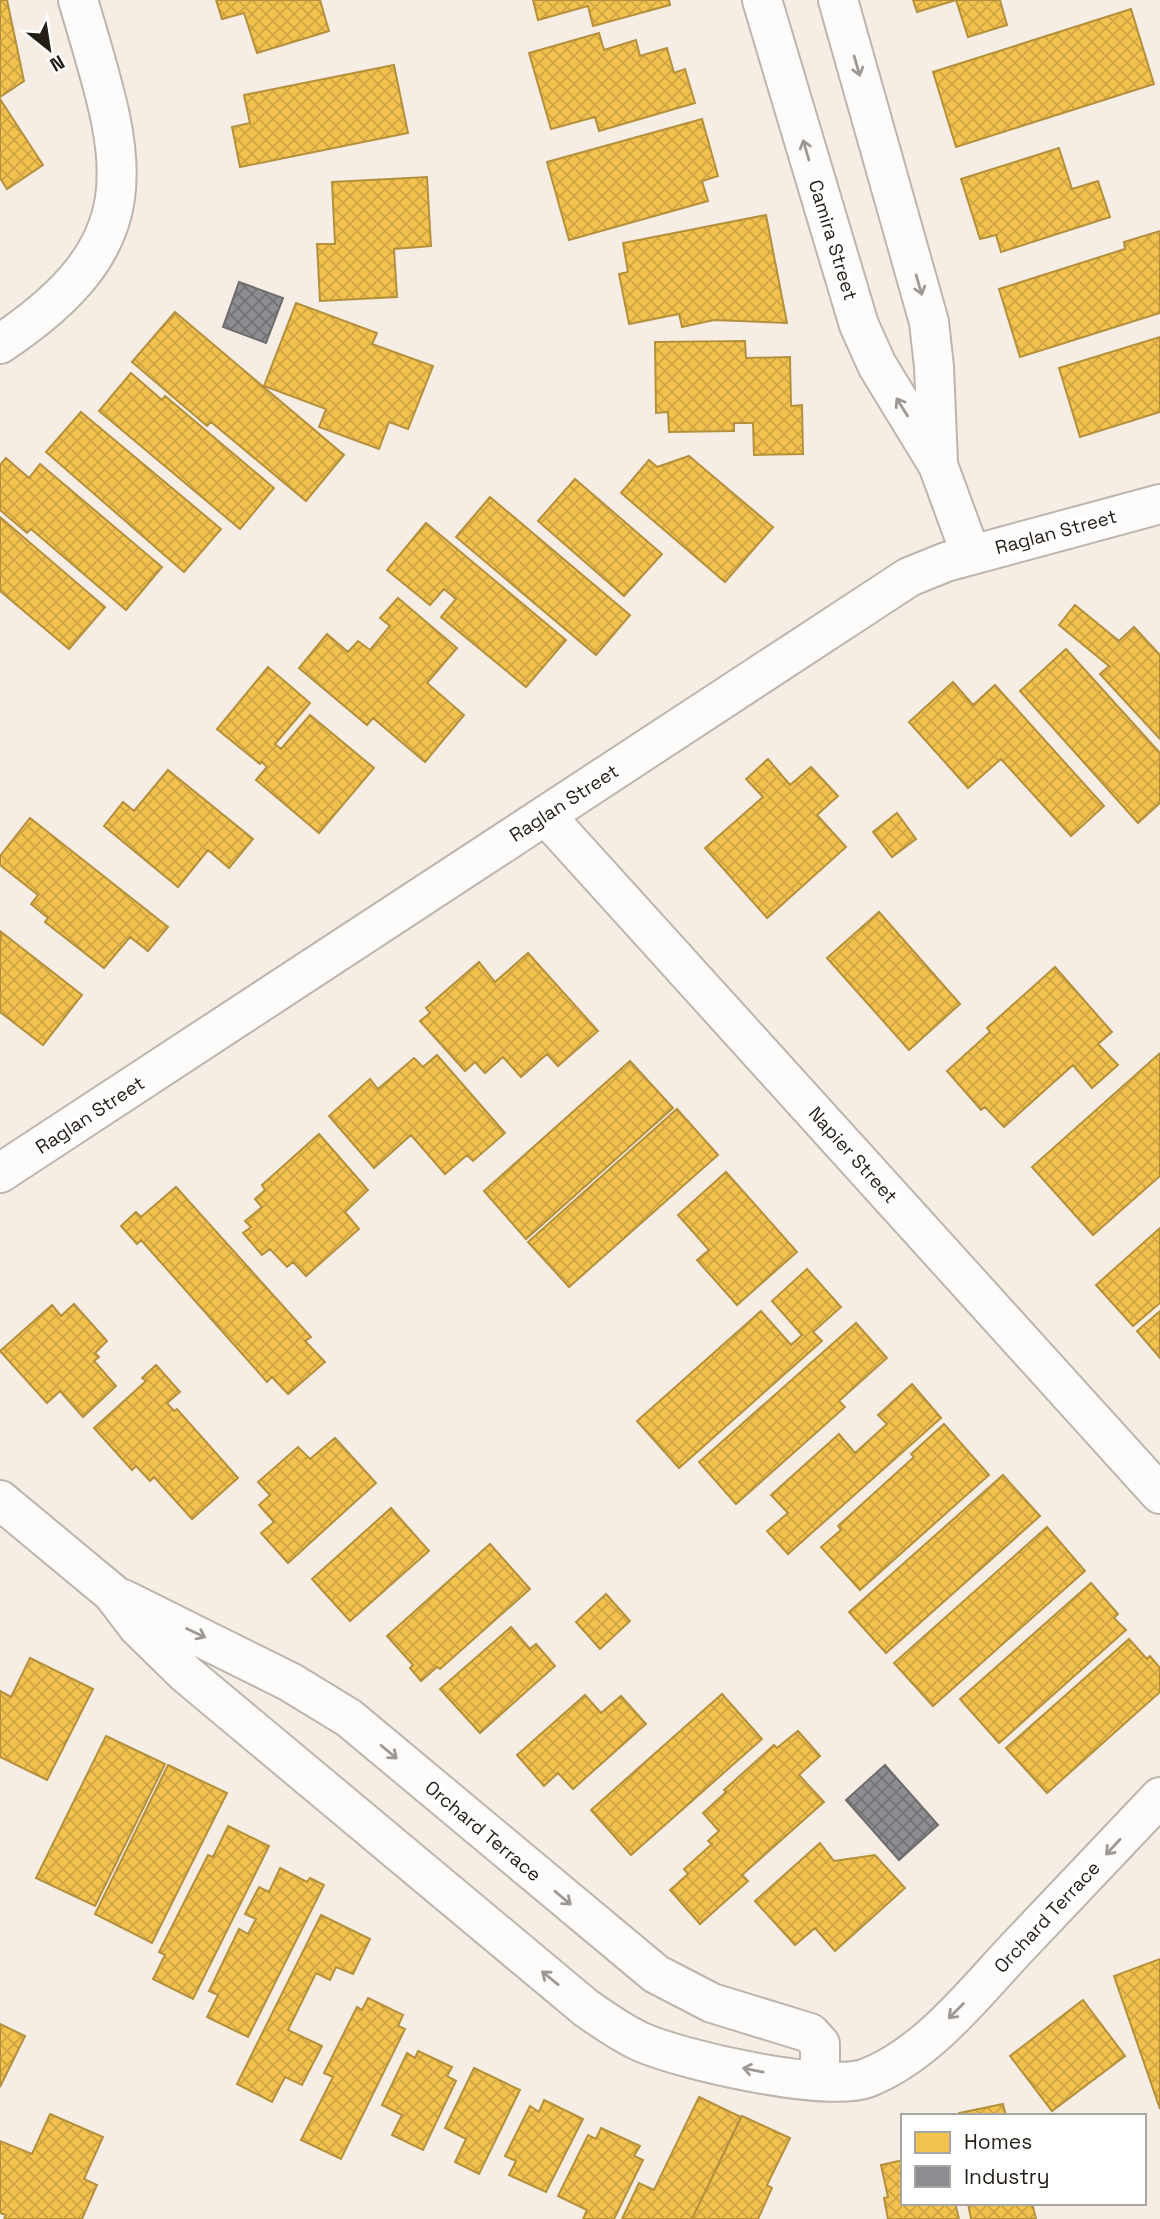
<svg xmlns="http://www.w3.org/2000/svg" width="1160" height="2219" font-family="'Space Grotesk',sans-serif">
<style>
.homes{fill:url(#homes-cross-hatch);stroke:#b4903d;stroke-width:2}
.industry{fill:url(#industry-cross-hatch);stroke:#6e6c6d;stroke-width:2}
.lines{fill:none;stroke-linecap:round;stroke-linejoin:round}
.street-casing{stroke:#bcb5ad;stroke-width:42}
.street{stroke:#fefcfb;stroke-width:38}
.oneway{stroke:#9c9894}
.labels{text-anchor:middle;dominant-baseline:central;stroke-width:7;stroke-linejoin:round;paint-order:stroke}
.street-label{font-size:19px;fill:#241e16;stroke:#fff}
</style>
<defs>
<pattern id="homes-cross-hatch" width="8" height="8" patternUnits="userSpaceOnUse" patternTransform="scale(1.75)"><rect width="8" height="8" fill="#f2c14e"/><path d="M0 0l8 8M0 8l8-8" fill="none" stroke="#cfa543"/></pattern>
<pattern id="industry-cross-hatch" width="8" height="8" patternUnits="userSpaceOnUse" patternTransform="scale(1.75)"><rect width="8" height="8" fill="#8d8d92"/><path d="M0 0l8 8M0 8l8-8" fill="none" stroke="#737376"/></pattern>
</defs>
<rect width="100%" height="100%" fill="#f6eee4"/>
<path class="homes" d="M0 0H7L24 81 0 97Z
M216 0H320L329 31 257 53 244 13 222 19Z
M533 0H669L670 5 593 26 588 6 538 20Z
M913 0H1000L1007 25 968 37 956 0 917 12Z
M1131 9 1154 84 956 147 933 72Z
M599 33 604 50 636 40 640 56 667 48 674 73 685 69 695 103 599 131 595 117 551 129 529 53Z
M394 65 408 133 240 167 232 127 250 123 244 95Z
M0 99 43 165 7 189 0 178Z
M702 119 718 176 702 181 708 201 569 240 547 162Z
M1059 148 1072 189 1098 181 1110 217 1001 252 996 235 980 239 961 179Z
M427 177 431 246 394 249 397 297 320 301 317 244H335L332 182Z
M766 215 787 323 714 320 682 327 679 314 629 324 619 274 628 272 623 243Z
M1160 231V313L1020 357 999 289 1125 249 1124 242Z
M296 303 377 333 372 344 433 366 408 429 389 422 379 449 319 427 326 409 264 386Z
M175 312 344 455 306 501 211 422 207 426 132 362Z
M1160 337V412L1080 437 1059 368Z
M745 341 746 358 790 357 791 406 802 405 803 454 754 455 753 423H734V431L669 432 668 412 656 413 655 342Z
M131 373 162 400 165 396 274 488 240 529 99 411Z
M81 412 221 529 184 572 46 452Z
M689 456 773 527 725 582 621 493 649 460 657 467Z
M6 458 29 478 40 464 162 567 126 610 31 529 27 533 0 510V465Z
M575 479 662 554 624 596 538 521Z
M490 497 630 615 596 655 456 537Z
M0 517 105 607 69 649 0 591Z
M426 523 566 640 526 687 441 617 456 599 444 589 430 605 387 570Z
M398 598 457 648 427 683 464 715 425 762 373 718 367 725 299 668 327 634 348 652 358 641 370 650 390 626 380 618Z
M1075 605 1119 641 1134 627 1160 655V739L1100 674 1109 666 1059 625Z
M1066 649 1160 753V803L1138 823 1020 691Z
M268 667 310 703 275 744 281 749 310 715 374 768 319 833 256 780 267 767 262 762 260 764 217 729Z
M953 682 973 705 995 685 1104 806 1071 836 1001 759 968 788 909 722Z
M768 759 790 785 811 767 838 796 817 815 846 847 767 918 705 848 763 797 746 779Z
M168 770 253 839 229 868 208 850 178 887 104 826 123 802 134 811Z
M897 813 916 839 892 857 873 832Z
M30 818 168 927 148 951 130 937 104 968 45 922 48 918 31 904 38 895 0 865V856Z
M879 912 960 1004 909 1050 827 958Z
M0 931 82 995 43 1045 0 1012Z
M528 953 598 1031 558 1066 547 1054 521 1077 503 1057 485 1073 475 1062 465 1071 420 1021 430 1013 426 1008 479 962 495 982Z
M1055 967 1112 1032 1098 1044 1118 1065 1092 1088 1073 1065 1004 1127 985 1107 981 1110 947 1071 990 1032 987 1028Z
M1160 1053V1176L1093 1235 1032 1167Z
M437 1055 505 1133 473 1161 467 1155 445 1174 411 1135 374 1168 329 1116 370 1079 378 1089 414 1058 423 1067Z
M630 1061 673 1108 526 1239 484 1191Z
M677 1109 718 1155 569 1287 528 1242Z
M319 1134 368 1190 345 1212 359 1229 306 1276 293 1262 287 1267 270 1249 262 1255 243 1233 251 1227 245 1221 262 1207 255 1199 265 1190 262 1185Z
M726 1172 797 1252 737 1305 697 1260 709 1250 678 1215Z
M176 1187 311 1337 305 1341 325 1362 288 1394 272 1377 267 1382 141 1240 137 1244 121 1226 136 1212 141 1217Z
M1160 1228V1303L1133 1326 1096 1285Z
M807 1269 841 1307 813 1332 822 1341 679 1468 637 1421 761 1311 791 1345 802 1335 772 1301Z
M74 1304 107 1341 95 1353 99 1357 94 1361 116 1386 83 1417 60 1391 47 1403 0 1351 52 1305 61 1316Z
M1160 1311V1358L1137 1331Z
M856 1323 887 1358 839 1401 845 1407 736 1504 699 1462Z
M156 1365 180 1392 167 1403 174 1411 177 1409 238 1478 192 1519 154 1477 150 1481 136 1466 132 1470 94 1428 146 1381 142 1378Z
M912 1384 941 1418 788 1554 767 1531 788 1513 771 1495 839 1434 855 1453 887 1424 878 1415Z
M944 1424 989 1475 860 1590 821 1547 841 1530 838 1526 914 1457 911 1454Z
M335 1438 376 1483 288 1563 261 1533 274 1522 259 1505 270 1495 258 1482 298 1447 310 1459Z
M1003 1475 1040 1516 886 1653 849 1612Z
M391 1508 429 1551 350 1621 312 1579Z
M1047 1527 1085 1571 933 1706 894 1663Z
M490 1544 530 1589 440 1669 437 1667 421 1681 410 1668 413 1665 387 1636Z
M1091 1583 1118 1614 1114 1618 1126 1630 999 1743 960 1699Z
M606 1594 630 1621 600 1649 576 1622Z
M511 1627 530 1649 536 1644 555 1666 480 1733 440 1689Z
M1129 1639 1147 1659 1150 1656 1160 1668V1692L1047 1793 1006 1748Z
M30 1658 93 1689 47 1780 0 1757V1691L11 1697Z
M722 1694 762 1739 631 1855 591 1810Z
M585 1695 601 1713 621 1696 646 1724 573 1789 558 1773 544 1786 517 1755Z
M798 1731 820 1756 799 1775 824 1802 742 1875 748 1881 700 1924 670 1890 688 1874 684 1869 712 1844 708 1841 719 1831 703 1813 726 1792 724 1790 774 1745 777 1748Z
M106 1736 165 1764 95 1906 36 1878Z
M168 1765 227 1793 152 1943 95 1914Z
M228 1826 269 1846 193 1999 153 1979 165 1955 159 1952 208 1855 213 1857Z
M820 1843 834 1861 875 1855 905 1888 835 1951 815 1928 795 1945 755 1901Z
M280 1868 307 1882 310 1878 324 1885 248 2037 207 2017 218 1995 209 1991 239 1929 248 1934 256 1919 245 1914 259 1887 269 1892Z
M321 1915 370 1939 353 1974 336 1967 330 1980 316 1973 288 2030 322 2046 302 2085 285 2077 272 2102 237 2084Z
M1160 1959V2109L1114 1976Z
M368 1998 403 2015 398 2026 405 2029 341 2159 301 2140 333 2077 324 2073 357 2007 362 2010Z
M1083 2000 1125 2056 1052 2111 1010 2056Z
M0 2024 25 2036 0 2087Z
M418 2051 452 2067 447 2076 456 2081 423 2150 392 2135 402 2115 382 2105 407 2053 415 2058Z
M474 2068 520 2090 479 2174 455 2162 466 2139 445 2128Z
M699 2097 741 2117 692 2219H622L639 2183 654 2190Z
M544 2100 583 2119 546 2192 509 2175 516 2161 505 2156 530 2106 539 2112Z
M1003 2104 1006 2116H959V2113Z
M50 2114 103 2137 84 2179 97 2185 82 2219H4L6 2215 0 2213V2141L32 2154Z
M742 2116 790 2138 767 2185 772 2188 758 2219H692Z
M601 2128 640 2146 634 2156 643 2160 614 2219H583L587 2210 558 2196 588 2135 596 2139Z
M903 2160V2203H955L959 2219H888L884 2198 888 2197 881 2165Z
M968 2203H1032L1036 2219H971Z"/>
<path class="industry" d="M239 282 283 298 266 343 223 327Z
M885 1765 938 1825 899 1860 846 1800Z"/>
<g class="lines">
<g class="street-casing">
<path id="street" d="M762 0 859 325 877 365 938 465 971 555
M838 0 929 322 934 367 938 463
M0 344C159 238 124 157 78 0
M546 816 1160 1494
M0 1173 909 577 946 562 1160 504
M0 1500 112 1593 138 1627 186 1674 586 2008C603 2020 620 2032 639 2041 680 2060 827 2093 867 2078 926 2055 972 1996 1014 1951 1063 1900 1111 1848 1160 1797
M123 1599 290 1682 349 1718 656 1974 712 2003 810 2033 820 2044V2081"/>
</g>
<use href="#street" class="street"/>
</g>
<defs><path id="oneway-shaft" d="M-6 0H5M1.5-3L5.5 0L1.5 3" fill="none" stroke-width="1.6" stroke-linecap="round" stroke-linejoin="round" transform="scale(1.75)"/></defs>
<g class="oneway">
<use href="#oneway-shaft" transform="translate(857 66) rotate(74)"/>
<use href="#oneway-shaft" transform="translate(806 150) rotate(-106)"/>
<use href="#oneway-shaft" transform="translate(919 285) rotate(74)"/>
<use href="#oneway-shaft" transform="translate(902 407) rotate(-122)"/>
<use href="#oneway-shaft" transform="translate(196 1633) rotate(26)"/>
<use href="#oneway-shaft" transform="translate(389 1752) rotate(40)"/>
<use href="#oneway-shaft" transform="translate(1113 1847) rotate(133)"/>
<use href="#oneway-shaft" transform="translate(563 1898) rotate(40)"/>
<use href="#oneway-shaft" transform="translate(550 1978) rotate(-141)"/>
<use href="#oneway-shaft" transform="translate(956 2011) rotate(135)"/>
<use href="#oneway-shaft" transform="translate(753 2070) rotate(-169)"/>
</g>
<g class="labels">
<g class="street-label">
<text transform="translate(833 240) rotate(73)">Camira Street</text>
<text transform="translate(1056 532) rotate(-15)">Raglan Street</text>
<text transform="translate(564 803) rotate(-33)">Raglan Street</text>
<text transform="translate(90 1115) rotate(-33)">Raglan Street</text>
<text transform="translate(853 1155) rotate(48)">Napier Street</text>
<text transform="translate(483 1831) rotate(40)">Orchard Terrace</text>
<text transform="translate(1047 1917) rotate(-47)">Orchard Terrace</text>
</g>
</g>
<rect x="901" y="2114" width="245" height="91" fill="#ffffff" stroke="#a7a5a2" stroke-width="2"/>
<rect x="915" y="2132" width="35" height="21" fill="#f2c14e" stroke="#a7a5a2" stroke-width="2"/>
<text x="964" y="2149" font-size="21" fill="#241e16">Homes</text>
<rect x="915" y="2166" width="35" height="21" fill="#8d8d92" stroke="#a7a5a2" stroke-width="2"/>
<text x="964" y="2184" font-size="21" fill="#241e16">Industry</text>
<g transform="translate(49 49) rotate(150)" stroke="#ffffff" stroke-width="5" paint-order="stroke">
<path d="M0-5L12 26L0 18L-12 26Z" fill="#241e16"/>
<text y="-10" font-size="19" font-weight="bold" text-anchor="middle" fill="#241e16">N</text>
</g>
</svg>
